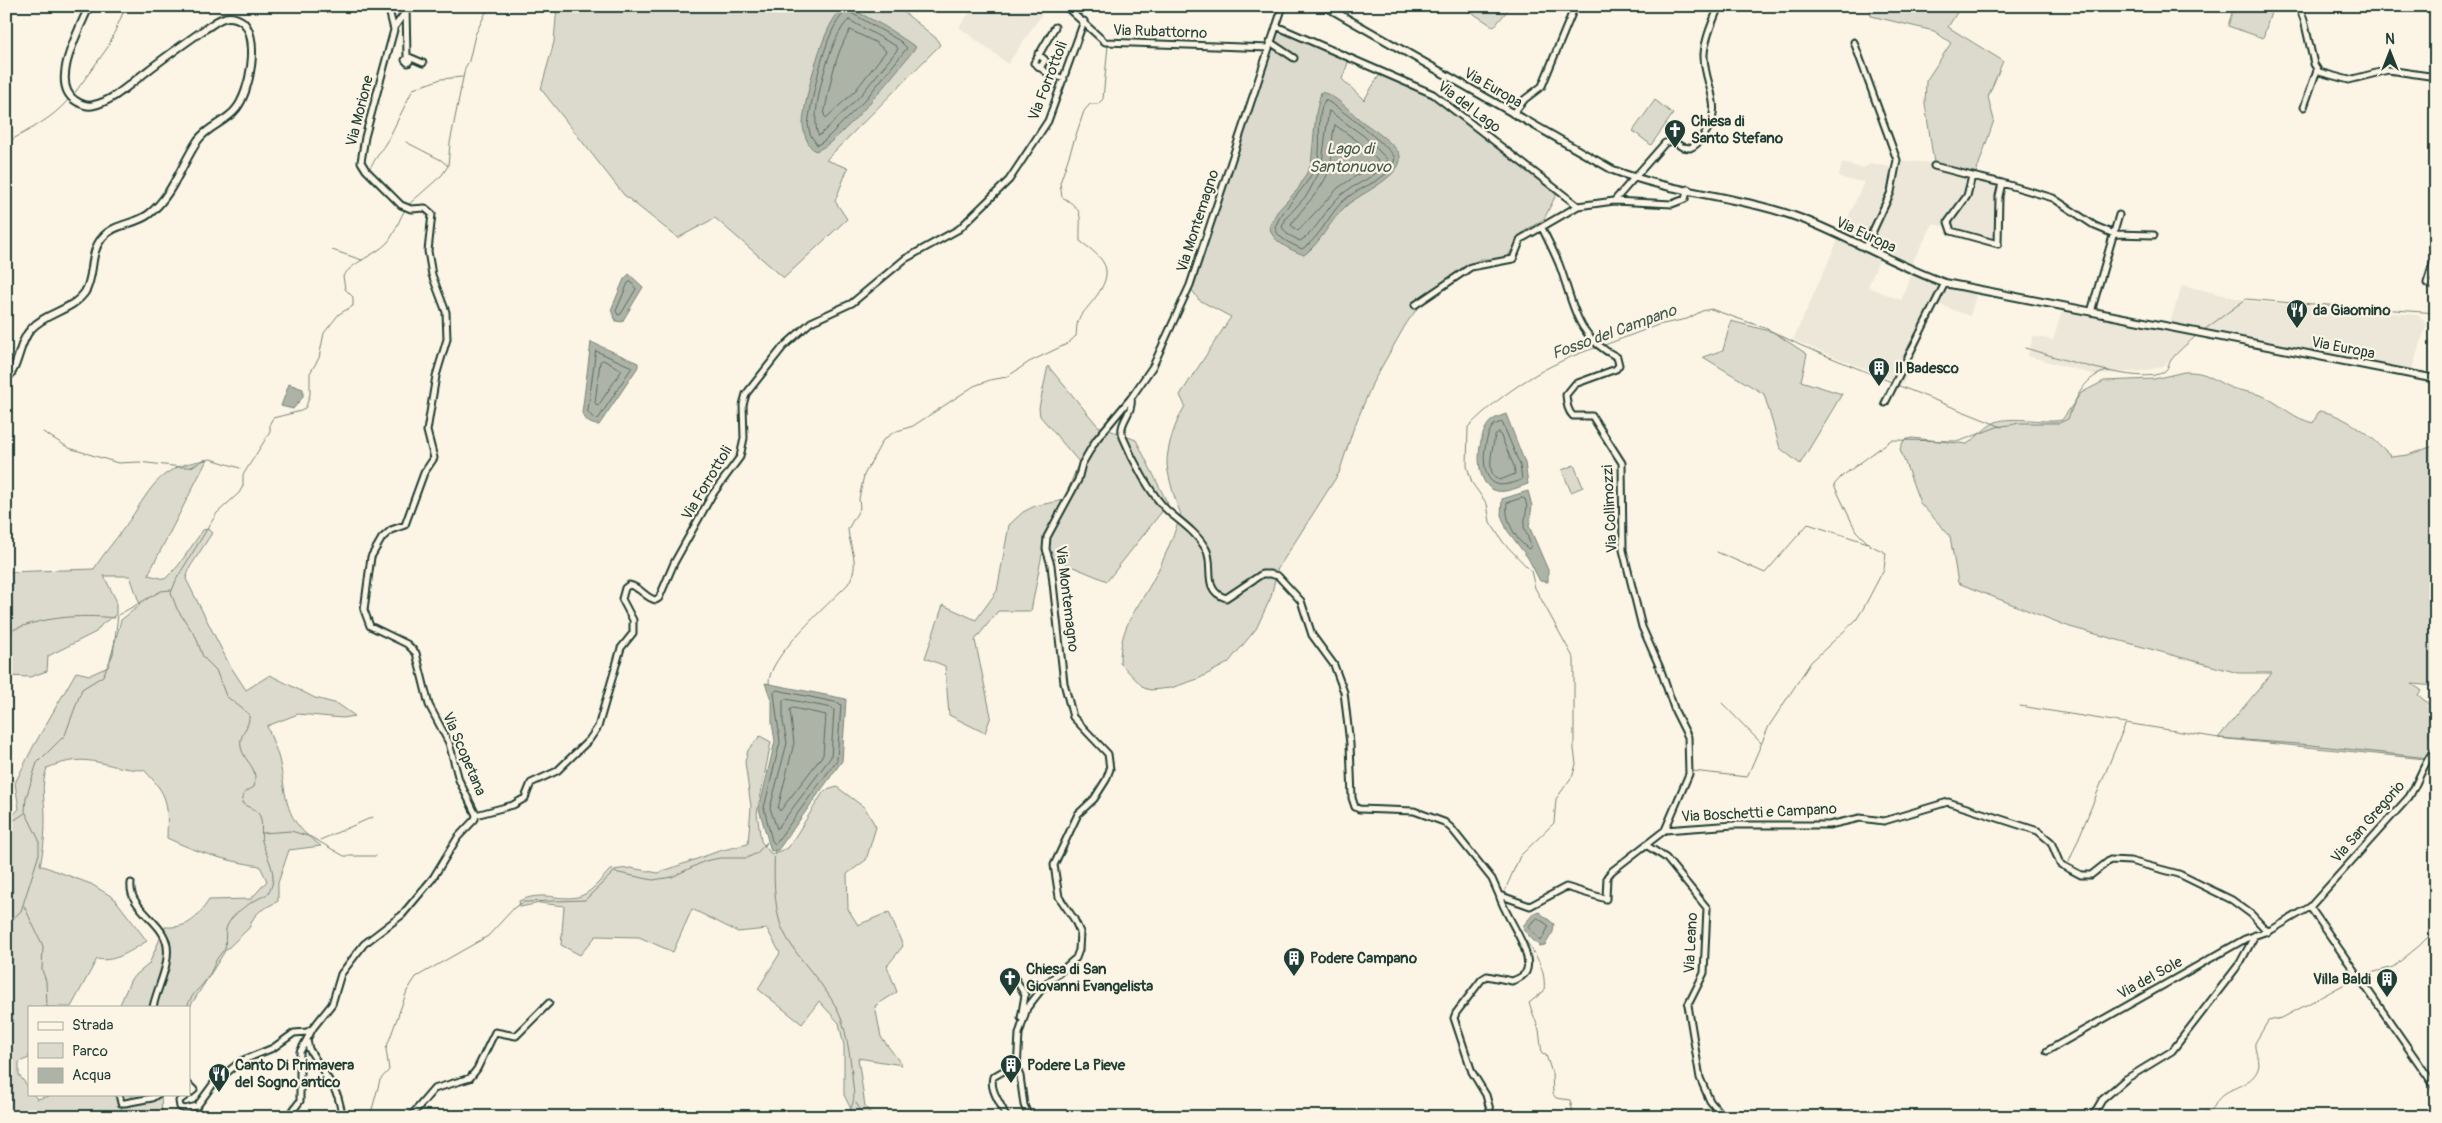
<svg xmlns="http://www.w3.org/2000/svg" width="2442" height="1123" font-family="Pangolin,sans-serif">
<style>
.built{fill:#ece7d8}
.green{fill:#dcdacc;stroke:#7e8c80}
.water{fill:#aeb3a7;stroke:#758479}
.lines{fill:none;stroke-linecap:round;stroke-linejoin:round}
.shore{stroke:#586c62;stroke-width:1}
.stream{stroke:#758479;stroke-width:1}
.minor-casing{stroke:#1f3d34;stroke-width:9}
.major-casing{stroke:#1f3d34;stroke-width:10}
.minor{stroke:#fcf5e5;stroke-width:5}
.major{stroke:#fcf5e5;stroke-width:6}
.labels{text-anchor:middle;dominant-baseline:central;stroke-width:4.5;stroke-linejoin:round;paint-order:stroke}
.street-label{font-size:15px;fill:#1f3d34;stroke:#fcf5e5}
.poi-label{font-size:15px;font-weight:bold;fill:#1f3d34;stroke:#fcf5e5;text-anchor:start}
.water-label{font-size:16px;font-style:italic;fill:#435a51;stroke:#fcf5e5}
</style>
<rect width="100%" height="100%" fill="#fcf5e5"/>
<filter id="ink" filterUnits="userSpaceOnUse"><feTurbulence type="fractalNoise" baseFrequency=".02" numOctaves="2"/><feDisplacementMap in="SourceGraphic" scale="10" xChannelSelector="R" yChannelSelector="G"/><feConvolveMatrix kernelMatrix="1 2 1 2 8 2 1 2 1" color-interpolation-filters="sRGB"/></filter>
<g filter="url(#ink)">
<path class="built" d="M978 6H1047V7L1008 64 959 27 969 13Z
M1892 160 1934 163 2006 180 2001 222 2002 249 1948 233 1946 227 1933 224 1907 272 1879 260 1868 287 1901 300 1911 274 1976 295 1970 316 1937 304 1903 384 1793 340 1864 182 1844 179 1839 176 1842 163 1862 168 1871 164 1891 167Z
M2182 285 2248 301 2418 315 2427 324 2411 371 2201 329 2163 367 2141 371 2095 375 2028 356 2033 336 2053 340 2062 311 2168 329Z"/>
<path class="green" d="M557 6H896L936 38 940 45 826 160 848 168 835 201 847 219 784 278 715 218 678 238 624 195 541 89 554 42Z
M1469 6H1511L1494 27 1474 14Z
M1870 6H1961L1948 27 2003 61 1988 97 1994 120 1976 173 1934 163 1925 104 1926 81 1951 43 1934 31 1871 16Z
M2234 6H2273L2263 38 2228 26Z
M1278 29 1349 60 1342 79 1364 100 1380 74 1430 95 1557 193 1544 219 1523 232 1506 259H1481L1465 266 1427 295 1406 324 1373 382 1353 430 1339 473 1277 570 1271 597 1256 629 1228 663 1198 679 1171 688 1150 690 1144 688 1120 663C1120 625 1135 613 1152 582 1164 560 1173 537 1181 514 1175 501 1169 480 1167 465 1166 449 1176 420 1185 406L1180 395 1231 317 1199 300 1192 290Z
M1655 100 1673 114 1651 145 1633 131Z
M1731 321 1773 332 1807 354 1801 381 1842 394 1800 464 1780 448 1764 394 1703 357 1723 350Z
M1048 366 1098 426 1136 440 1168 504 1107 581 1042 554 1031 611H998L975 640 991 716 985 733 949 715 945 666 925 658 943 605 976 620 997 591 1009 525 1023 512 1035 506 1064 500 1079 462 1040 416 1039 408Z
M2184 372C2211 371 2213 382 2235 389 2246 392 2259 393 2269 399 2286 409 2294 418 2313 423L2319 411C2342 413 2377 439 2391 457L2408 455 2436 445V686L2412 684 2421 690 2418 695 2436 710V725L2429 735 2436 741V744L2425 759 2218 738 2272 673H2238L2070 627 1958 583 1950 536 1920 503 1900 449 1904 440 1912 438 1967 444C1977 438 1983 429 1992 424 2007 414 2043 424 2062 420L2081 393 2104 381 2154 379Z
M207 460 148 575 165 579 178 566 203 530 208 529 212 533 190 567 186 579 229 664 246 690 270 675 315 698 338 704 355 716 343 718 298 714 267 726C271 737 276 748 279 759 288 800 282 819 321 846L289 850 278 883V901L260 911 254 917 249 928 225 951 189 1008 119 1007 131 979 149 964 165 927C189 928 196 919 209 900L251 899 267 881 260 866C227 861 198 853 167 838 168 803 169 796 144 770 102 769 91 750 47 768 40 789 45 797 45 818 45 834 44 849 40 865L91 884 114 898 147 941C132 950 115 963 97 959L71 1007H29V1058L19 1062V1075L29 1088V1094H33L37 1099 58 1094H161L162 1117H6V821L19 809 15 783 33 747 76 672 90 675 108 667 121 620 140 605 130 576H104L116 600V615L103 623 96 632 48 656 47 671 30 677 6 676V572L94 569C103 554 114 542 124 528 151 491 155 466 207 460Z
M1574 465 1583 487 1571 492 1562 470Z
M760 736 771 742 757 813 761 841 771 854 788 848 824 791 837 787 865 808 876 827 866 860 847 874 848 909 858 925 889 912 903 946 887 966 897 992 875 1006 881 1037 902 1065 858 1058 865 1106 874 1117H855L844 1095V1046L839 1023 819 1001 802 1024 758 989 780 953 767 929 738 932 692 909 673 952 639 937 596 936 580 955 561 945 564 906 540 903 520 907 519 901C544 890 556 901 577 897 590 895 601 879 610 870L631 868 658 873 719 851 748 844 751 807 745 762 748 750Z"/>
<path class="water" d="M846 6 884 26 916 47C900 67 837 147 815 151 808 146 803 133 803 124 804 100 824 16 846 6Z
M1321 92C1337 95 1352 114 1364 123 1373 129 1394 144 1399 153 1409 174 1357 195 1346 206 1330 220 1321 243 1304 255 1291 250 1269 241 1270 225L1277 212 1298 189 1311 165 1316 113Z
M629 274 643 287 622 322 616 321 611 310 624 279Z
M591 342 638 363V367L599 425C590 425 586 421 582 413Z
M289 384 303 389V397L293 409 281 406Z
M1506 414 1525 463 1528 484C1519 487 1506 493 1497 491 1473 486 1476 438 1489 423 1493 418 1501 416 1506 414Z
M1528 491 1532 506 1529 526 1548 570V582L1540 581 1528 558 1507 530 1501 515 1502 499Z
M765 683 846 699 842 761 778 850 771 851 759 809 775 741 772 723V702Z
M1539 912 1554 924 1553 932 1545 945 1539 946 1524 931 1523 926 1533 914Z"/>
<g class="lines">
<path class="shore" d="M848 11 900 41 907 48 865 100 824 141 817 145 810 134 808 124C811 103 827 17 848 11Z
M849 20 896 46 898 49 860 96 819 136C807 120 832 30 849 20Z
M850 30 875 42 886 51 855 91 826 118 824 115C830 85 834 56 850 30Z
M1325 100C1334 103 1389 147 1394 156 1395 159 1394 164 1392 167 1381 183 1356 188 1342 202 1328 216 1319 239 1302 249 1292 244 1277 239 1275 227 1284 205 1306 190 1316 165 1324 145 1314 119 1325 100Z
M1329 111 1364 136 1388 160C1379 177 1355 183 1341 195 1326 207 1317 232 1300 241L1287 234 1282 227 1286 218 1307 195 1321 169Z
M1335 125 1359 142 1378 161 1338 188 1298 231 1291 225C1303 206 1320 193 1329 171 1334 156 1330 140 1335 125Z
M631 282 636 289 621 314 618 315 616 311 628 283Z
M596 351 632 367 599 418 595 420 588 412Z
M603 360 622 370 598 406 595 403 600 362Z
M1502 422 1520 465 1522 479C1518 482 1513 483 1508 484 1478 492 1481 444 1492 427 1495 424 1498 423 1502 422Z
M1499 432 1514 466 1515 474 1500 480C1484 475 1493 448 1495 436Z
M1522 498 1525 499 1527 506 1524 527 1531 546 1529 549C1516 541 1504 519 1507 503Z
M777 690 839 703 841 705 837 760 775 844 772 841 764 808 780 742 774 693Z
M786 699 832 708 834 710 831 757 777 829 770 808 787 743 783 722V701Z
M793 708 826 715 823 755 780 811 778 808 794 743 790 710Z
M1538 918 1549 926 1541 941 1528 927Z"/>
<path class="stream" d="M1073 6 1106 39
M74 94 108 47 126 6
M406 142 441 160 448 166
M6 143C28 130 51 120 68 100
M369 169 389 138 413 89 441 79 462 77
M408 205 442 175 448 166 450 143 465 68 469 61 475 35 489 6
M332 250 362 260
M2300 303 2436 313
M2204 330 2246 299 2292 303
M1602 346 1658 325 1687 319 1702 311 1711 309 1765 328 1802 346 1894 383
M2025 348C2051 355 2144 388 2165 371 2168 369 2169 363 2171 360 2178 351 2187 344 2196 336
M1897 385 2002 427
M43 432 69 448 118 463 139 462 181 467H191L204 460 211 459 240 468
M1717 552 1765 573 1808 524 1868 543
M6 633C39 617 79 614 115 618
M769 684C766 658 829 604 848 584 861 563 850 551 848 529L860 508 859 499 864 475 883 440 894 432 913 426 974 386 990 380 1007 377 1029 362 1067 344 1076 336C1077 329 1076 323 1080 317 1089 304 1115 281 1103 262 1098 254 1088 247 1080 241 1079 216 1086 211 1062 197L1060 183 1084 111 1090 104H1098L1103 99 1108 45
M1722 703 1761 743
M2020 706 2219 738 2311 745 2428 758
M1692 771 1747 777 1769 726 1811 662 1856 620 1863 609 1884 569 1886 553 1870 545 1856 531 1834 485 1841 477 1891 440 1960 441 1997 427 2020 423H2059L2068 419C2075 399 2085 374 2109 371
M6 822 16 819 25 813
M262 833 291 831 311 837 344 856H376
M320 840 373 817
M775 850C773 871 774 906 781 926 795 960 828 984 841 1018 847 1035 850 1056 852 1074 853 1095 858 1098 846 1117
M2069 862 2125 725
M1506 896 1505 890 1520 856 1554 823 1556 799 1573 775 1576 764 1574 749V659L1535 588 1531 571 1503 542 1490 522 1487 504 1472 483 1467 466 1468 427C1504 391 1549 362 1598 347
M1506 900 1508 910
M24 906 43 946 42 970 46 981 47 1007
M6 925 21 911 39 854V840L25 811 26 798 35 769 37 763 65 735 82 689 103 676 113 654 118 615 161 591 171 590
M1518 929C1531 950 1547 965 1544 991L1529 1003 1539 1030 1542 1054 1546 1055 1552 1073 1553 1094 1556 1098 1570 1100 1574 1117
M2360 976 2393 967 2419 946 2436 929
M187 1007C194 989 200 990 208 977 216 964 213 961 225 949 226 943 225 936 226 929 231 912 253 901 268 894 280 874 267 860 262 841 260 832 264 820 258 813 254 808 246 807 242 803L244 793 254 787C259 766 245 764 241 747 238 734 251 727 249 714L226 696 216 670 203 657 196 637 177 609 171 593 177 578 217 513 239 493 243 486V475L270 432V423L273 418 301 411 306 407 310 394V373L319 358 324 333 339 314 353 306V297L345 289 343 276C354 261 374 256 387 243 395 234 399 219 406 208
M126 1100 134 1094
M856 1103 865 1117
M115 1117 124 1105
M370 1117 380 1080 389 1070 386 1049 407 991 416 977 488 936 515 907 524 902 585 900 614 872 653 880 672 877 705 861 720 858H747L757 853 767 842
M2199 1117C2219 1109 2211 1104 2224 1094 2235 1086 2256 1083 2259 1065 2259 1057 2254 1051 2255 1043L2268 1021 2282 1018 2356 978"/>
<g class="minor-casing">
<path id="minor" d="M406 6 407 57
M1065 6 1105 42 1269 48
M2299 6 2304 20 2314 64 2319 72 2349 80 2388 70 2436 77
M1276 26 1433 94 1578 206
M1055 27 1034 63 1046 72 1064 79
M394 28 406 11
M1270 42 1294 58
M1854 42 1897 160 1891 192 1865 248
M1038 54 1045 60 1040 68
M411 59 408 63 405 60 409 57 423 63
M2304 107 2317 70
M1513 114 1525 99 1542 86 1575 6
M1934 166 1972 176
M2002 183 1972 176 1967 196 1948 222 1951 231 1998 244 1999 196 2002 183 2053 198 2095 226 2114 234 2154 235
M1614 201 1665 143 1673 141 1682 147 1690 148C1697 145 1700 141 1704 135 1726 105 1703 85 1704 54 1705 38 1713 21 1719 6
M1542 228C1548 240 1554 252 1559 264 1574 303 1574 336 1617 357L1619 365 1616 369 1575 384 1566 395C1567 403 1567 410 1573 416H1592L1622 463 1623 550 1642 627 1660 668 1675 711 1688 737 1689 774 1665 830
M2436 254 2427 283 2436 287
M1415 305 1471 267 1513 259 1521 239 1578 206 1614 201 1672 204 1685 199 1688 189
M2091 312 2119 215
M1131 398C1134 413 1117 423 1123 437 1132 459 1151 496 1169 512 1182 523 1197 533 1206 549 1215 565 1201 591 1226 598L1262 574H1270L1278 576 1301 601 1312 635 1334 665 1344 692 1350 744 1352 798 1355 807 1359 809 1414 811 1444 822 1452 829 1492 879 1499 895 1530 906 1566 887 1606 899 1607 877 1612 871 1665 830 1734 825H1829L1860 818 1884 821 1948 802 2038 831 2051 842 2060 864 2081 875H2091L2110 860 2130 861 2179 874 2232 900 2251 914 2268 932
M1885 403 1945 283
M476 815 513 805 525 798 531 783 557 771 589 740 598 727 621 648 633 633V620L622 599 625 588 629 585C641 587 646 599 656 600L659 598 674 563 712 495 740 457 744 438 743 405 746 394 783 347 811 322 852 303 905 259 959 229 1009 180 1048 121 1084 21
M1646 845 1666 858 1707 908 1704 973 1688 1005 1700 1078 1710 1101 1723 1117
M131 883C128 909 164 921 167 946 170 965 157 988 153 1007
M2310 907 2436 1088
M1015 978 1025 995 1021 1018
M307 1040 309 1049 332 1085 338 1097 343 1117
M2047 1051 2245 939 2273 929 2310 907 2409 797C2419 781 2423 763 2436 748
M189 1085 194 1090 189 1094
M119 1094 121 1103H125L152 1098 158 1094
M188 1094 179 1101 180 1107 185 1109 197 1106 214 1083 241 1061 273 1048 294 1033 307 1032 313 1028
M288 1117 300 1101V1052L313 1028 332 1004 341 974 364 944 402 915 433 878 458 837 475 819 476 815 459 780 449 743 429 705 416 653 407 644 370 626 364 610 371 557 382 538 391 530 405 525 424 473 434 458 427 431 436 376 447 339 446 312 432 275 428 251 432 214 425 208 411 209 401 205 366 170 361 162 365 137 394 30 388 6
M410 1117 434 1089 470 1078 477 1069 495 1032 516 1036 549 1003
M538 1117H581
M1006 1117C1002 1104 989 1091 993 1077L1005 1070 1017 1069
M1029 1117 1024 1105 1020 1076 1017 1069 1019 1034 1027 1008 1045 985 1076 958 1079 950 1080 932 1074 919 1059 897 1054 865 1078 814 1094 799 1106 780 1110 769 1108 754 1073 717 1064 683 1051 565 1046 549 1047 537 1078 480 1082 464 1096 440 1131 398 1153 366 1190 285 1283 6
M1492 1117 1486 1095 1472 1072 1454 1018 1456 1013 1482 979 1487 976 1512 981C1518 979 1526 975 1527 969 1532 949 1505 916 1499 895
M2092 1117 2102 1100 2126 1079 2172 1051 2240 963 2255 935"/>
</g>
<g class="major-casing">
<path id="major" d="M1325 6 1613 170C1675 194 1743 196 1805 220 1853 239 1897 266 1945 283L2436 379
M6 380C20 366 18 343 31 329 46 312 72 311 85 292 95 276 89 253 102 238 114 223 135 225 149 214 172 196 182 164 198 140 208 126 226 122 236 109 250 92 260 39 243 22 239 19 233 17 229 17 220 17 212 25 205 29 185 43 165 57 146 72 131 83 113 101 94 105 89 107 81 104 76 101 48 84 80 29 89 6"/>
</g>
<use href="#minor" class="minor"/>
<use href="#major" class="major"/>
</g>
</g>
<defs>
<g id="church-pin" transform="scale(1.125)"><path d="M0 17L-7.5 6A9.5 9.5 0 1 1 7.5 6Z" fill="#1f3d34" stroke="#fcf5e5"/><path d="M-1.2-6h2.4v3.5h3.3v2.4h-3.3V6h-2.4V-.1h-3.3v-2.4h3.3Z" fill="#fff"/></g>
<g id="restaurant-pin" transform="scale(1.125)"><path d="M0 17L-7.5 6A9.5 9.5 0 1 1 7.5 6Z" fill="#1f3d34" stroke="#fcf5e5"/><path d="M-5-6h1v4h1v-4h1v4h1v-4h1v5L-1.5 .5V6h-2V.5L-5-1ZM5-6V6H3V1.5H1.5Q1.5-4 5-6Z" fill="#fff"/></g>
<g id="building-pin" transform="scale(1.125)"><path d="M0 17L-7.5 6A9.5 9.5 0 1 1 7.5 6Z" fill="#1f3d34" stroke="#fcf5e5"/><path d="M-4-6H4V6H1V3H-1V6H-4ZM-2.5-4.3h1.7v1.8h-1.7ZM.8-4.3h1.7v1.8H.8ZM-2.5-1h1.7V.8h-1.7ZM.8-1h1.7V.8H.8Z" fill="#fff"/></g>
</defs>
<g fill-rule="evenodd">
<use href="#church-pin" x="1675" y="130"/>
<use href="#restaurant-pin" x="2297" y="310"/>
<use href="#building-pin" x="1879" y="368"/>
<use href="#building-pin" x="1294" y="958"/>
<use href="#church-pin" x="1010" y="978"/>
<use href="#building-pin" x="2387" y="979"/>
<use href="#building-pin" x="1011" y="1065"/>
<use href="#restaurant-pin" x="219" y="1074"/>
</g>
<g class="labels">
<g class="street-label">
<text transform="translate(1160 32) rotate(2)">Via Rubattorno</text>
<text transform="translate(1048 81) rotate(-69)">Via Forrottoli</text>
<text transform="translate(1493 88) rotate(30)">Via Europa</text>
<text transform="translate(1469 107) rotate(37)">Via del Lago</text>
<text transform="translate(360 111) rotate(-76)">Via Morione</text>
<text transform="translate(1198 221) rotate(-72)">Via Montemagno</text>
<text transform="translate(1866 235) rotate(25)">Via Europa</text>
<text transform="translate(2343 348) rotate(11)">Via Europa</text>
<text transform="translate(707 483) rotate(-59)">Via Forrottoli</text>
<text transform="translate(1610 509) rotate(-93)">Via Collimozzi</text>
<text transform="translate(1067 599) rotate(83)">Via Montemagno</text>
<text transform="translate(464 754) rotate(67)">Via Scopetana</text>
<text transform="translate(1759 813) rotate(-3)">Via Boschetti e Campano</text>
<text transform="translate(2368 822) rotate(-49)">Via San Gregorio</text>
<text transform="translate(1691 943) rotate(-87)">Via Leano</text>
<text transform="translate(2150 978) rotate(-29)">Via del Sole</text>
</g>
<g class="poi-label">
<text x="1691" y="121">Chiesa di<tspan x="1691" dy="17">Santo Stefano</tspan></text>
<text x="2313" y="310">da Giaomino</text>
<text x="1895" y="368">Il Badesco</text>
<text x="1310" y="958">Podere Campano</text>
<text x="1026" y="969">Chiesa di San<tspan x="1026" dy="17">Giovanni Evangelista</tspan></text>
<text x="2371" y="979" text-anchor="end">Villa Baldi</text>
<text x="235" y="1065">Canto Di Primavera<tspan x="235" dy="17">del Sogno antico</tspan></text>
<text x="1027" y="1065">Podere La Pieve</text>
</g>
<g class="water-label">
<text x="1350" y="149">Lago di<tspan x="1350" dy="18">Santonuovo</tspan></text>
<text transform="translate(1614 332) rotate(-20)">Fosso del Campano</text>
</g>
</g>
<rect width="2442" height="1123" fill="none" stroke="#fcf5e5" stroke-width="25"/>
<rect x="12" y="12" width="2417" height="1098" fill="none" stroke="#1f3d34" stroke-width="2" filter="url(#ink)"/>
<rect x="28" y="1006" width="162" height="90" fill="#fcf5e5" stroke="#a4ab9e"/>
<rect x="38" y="1022" width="25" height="8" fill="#fcf5e5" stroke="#a4ab9e"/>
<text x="72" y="1030" font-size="15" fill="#1f3d34">Strada</text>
<rect x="38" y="1043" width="25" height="15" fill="#dcdacc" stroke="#a4ab9e"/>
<text x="72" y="1056" font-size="15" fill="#1f3d34">Parco</text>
<rect x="38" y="1068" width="25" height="15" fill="#aeb3a7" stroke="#a4ab9e"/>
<text x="72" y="1080" font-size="15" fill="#1f3d34">Acqua</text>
<g transform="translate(2390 52)" stroke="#fcf5e5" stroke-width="4" paint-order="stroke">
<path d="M0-4L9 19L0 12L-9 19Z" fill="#1f3d34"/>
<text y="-8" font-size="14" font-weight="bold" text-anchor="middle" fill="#1f3d34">N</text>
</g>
</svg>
